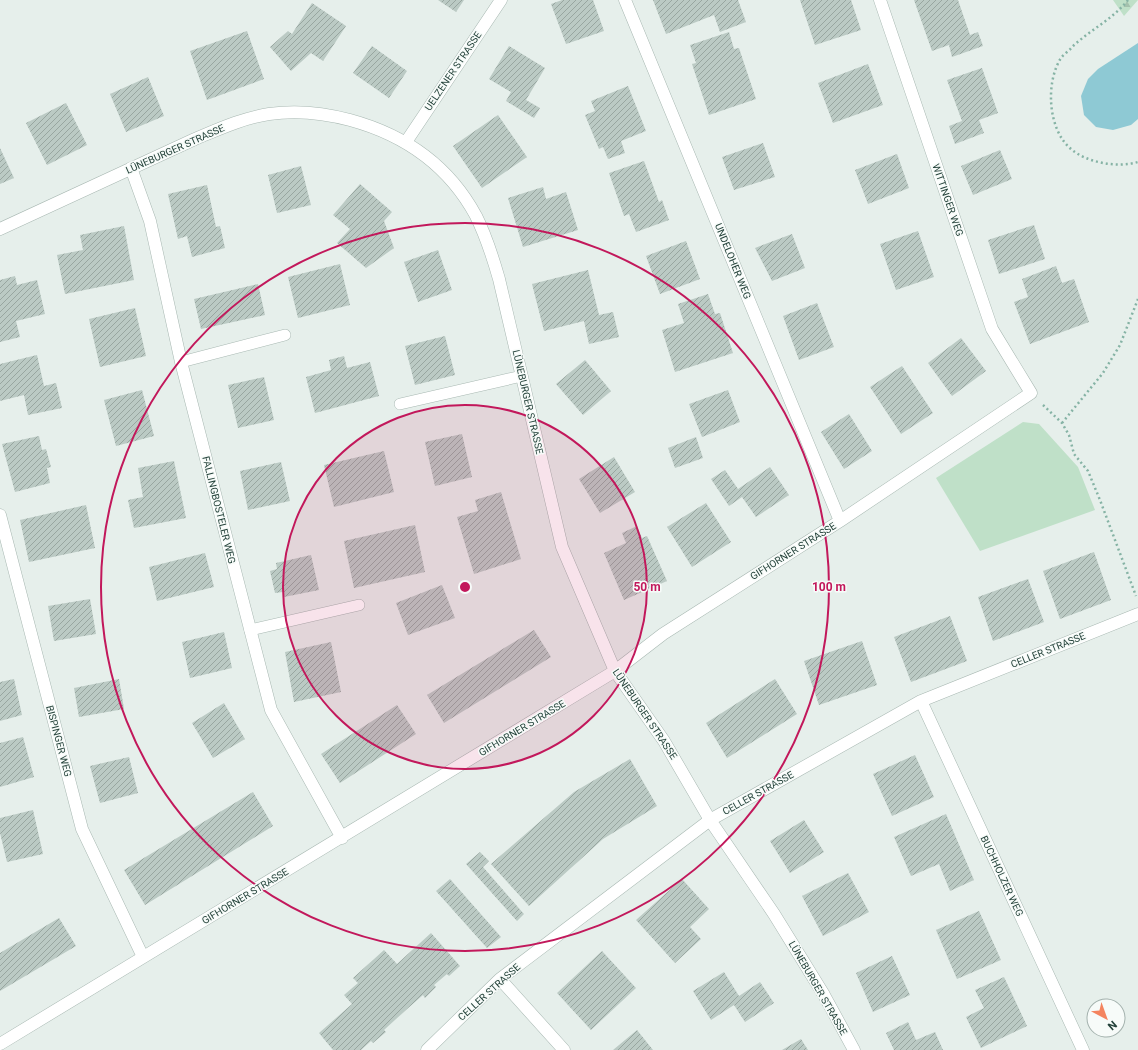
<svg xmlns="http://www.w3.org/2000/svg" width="1138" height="1050" font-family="Roboto,sans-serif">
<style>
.green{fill:#bfe0c8}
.forest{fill:url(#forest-firs)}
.water{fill:#8ec9d4}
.building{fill:url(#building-hatch)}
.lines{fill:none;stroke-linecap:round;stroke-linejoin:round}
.service-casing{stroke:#a8b8b2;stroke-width:12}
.minor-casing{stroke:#a8b8b2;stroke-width:13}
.path{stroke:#86b3a5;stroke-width:2.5;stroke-dasharray:2 3;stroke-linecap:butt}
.service{stroke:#fff;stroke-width:11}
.minor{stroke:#fff;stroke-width:12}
.ring{fill:none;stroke:#c2185b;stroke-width:2}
.labels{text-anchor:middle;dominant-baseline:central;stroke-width:3;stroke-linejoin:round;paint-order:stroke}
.street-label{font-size:10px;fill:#24423a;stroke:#f7fbf9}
.centre{fill:#c2185b;stroke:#f7fbf9;stroke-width:2}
.ring-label{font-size:12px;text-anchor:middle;font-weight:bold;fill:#c2185b;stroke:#f7fbf9;stroke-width:3;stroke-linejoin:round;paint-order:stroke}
</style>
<defs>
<pattern id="forest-firs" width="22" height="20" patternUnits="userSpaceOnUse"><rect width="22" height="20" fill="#bfe0c8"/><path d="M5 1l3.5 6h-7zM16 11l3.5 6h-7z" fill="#a4c1ad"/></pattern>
<pattern id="building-hatch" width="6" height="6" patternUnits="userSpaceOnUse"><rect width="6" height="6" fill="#bbcac4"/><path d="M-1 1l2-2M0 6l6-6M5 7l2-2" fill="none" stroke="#98a6a0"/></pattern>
</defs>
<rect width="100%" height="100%" fill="#e6efeb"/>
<path class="green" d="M1023 422 1039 424 1078 467 1095 510 980 551 936 478Z"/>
<path class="forest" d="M1113 0H1138L1124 16Z"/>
<path class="water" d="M1138 43V119L1131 125 1113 130 1096 127 1084 115 1081 96 1088 79 1098 69Z"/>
<path class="building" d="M438 0H464L456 12Z
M562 0H593L604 31 566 44 551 4Z
M653 0H738L746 22 720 32 714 15 666 34Z
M800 0H851L861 30 815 45Z
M914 0H958L970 35 978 32 983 46 952 57 949 45 932 51Z
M312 3 346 26 323 61 311 53 291 71 270 47 288 31 292 34Z
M247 31 264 79 207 100 190 51Z
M729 32 734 49 739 48 756 99 709 115 692 64 696 63 690 45Z
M372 46 407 71 389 98 353 73Z
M509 46 545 68 526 100 540 108 534 118 506 101 511 92 489 79Z
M868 64 883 105 833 123 818 83Z
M982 68 998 113 979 120 984 133 955 144 949 126 962 121 947 80Z
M148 77 164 116 126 132 110 94Z
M628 86 646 131 621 141 625 153 608 159 603 147 599 149 585 115 595 111 591 101Z
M66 103 87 145 47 165 26 123Z
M498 115 527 157 482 188 453 146Z
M763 143 775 177 734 190 722 157Z
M0 148 14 178 0 184Z
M1000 150 1012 179 973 195 961 166Z
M897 154 909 188 868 204 855 170Z
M644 161 659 202 662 200 669 220 636 232 629 214 624 216 609 173Z
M301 166 311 205 277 213 268 175Z
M360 184 392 212 384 221 394 248 366 268 337 243 350 229 333 215Z
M207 185 216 227 220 226 225 248 192 257 187 236 178 239 168 194Z
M543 187 546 199 566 192 578 230 523 247 508 198Z
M1034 225 1045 259 999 274 988 240Z
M124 226 134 280 65 294 57 255 83 250 80 235Z
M918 231 934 277 896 290 880 244Z
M792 234 805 268 772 281 755 248Z
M686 241 700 279 660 294 646 256Z
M438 250 452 290 418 302 404 262Z
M340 264 350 305 298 318 288 277Z
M1056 266 1062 283 1074 279 1089 322 1030 344 1014 302 1028 297 1022 279Z
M588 270 599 315 613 312 619 337 589 344 584 321 544 331 532 284Z
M15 276 17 285 37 280 45 314 16 321 20 337 0 342V280Z
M258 284 265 315 201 329 194 299Z
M708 294 715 314 720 313 733 353 675 372 662 330 684 323 678 304Z
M817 303 834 347 799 360 783 316Z
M135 308 146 356 100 367 89 319Z
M445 336 455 375 415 385 405 346Z
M961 338 986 371 952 396 928 363Z
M37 355 44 386 56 383 62 408 28 415 24 395 0 401V364Z
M344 356 347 368 370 362 379 396 315 413 306 377 331 370 329 360Z
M585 360 611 391 583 415 556 384Z
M902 366 933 413 901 434 870 387Z
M264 377 274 420 238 428 228 385Z
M142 390 154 436 116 446 104 400Z
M728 390 740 422 702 437 689 404Z
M849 414 872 451 844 469 821 432Z
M462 434 472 477 435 486 425 442Z
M39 436 42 450 46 449 51 467 47 468 50 483 15 492 2 444Z
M696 437 703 458 675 468 668 448Z
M384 451 394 492 334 507 324 465Z
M614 457 635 492 600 513 579 479Z
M174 461 186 518 134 528 128 500 143 497 138 468Z
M281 462 290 501 248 510 240 471Z
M770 467 789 495 756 517 742 497 729 506 711 479 725 470 738 489Z
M501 492 521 559 474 574 457 517 478 511 475 500Z
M706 503 731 542 692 567 667 527Z
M86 505 95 548 29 562 20 520Z
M415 525 425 572 354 588 344 541Z
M637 526 642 538 647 536 667 581 624 600 604 553 626 543 622 533Z
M1094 552 1111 600 1060 619 1043 571Z
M205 553 214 587 157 601 149 567Z
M311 555 319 590 284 597 283 592 275 593 270 571 277 569 276 563Z
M1028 579 1044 622 993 641 978 597Z
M442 585 455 618 408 635 396 603Z
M90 599 96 634 54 641 48 606Z
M950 616 967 661 911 682 894 637Z
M534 630 551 657 444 723 427 695Z
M224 632 232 668 190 678 182 642Z
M862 641 877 685 819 705 804 661Z
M331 642 341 692 294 702 285 652Z
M14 679 22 715 0 721V682Z
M119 679 124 709 79 717 74 688Z
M775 679 797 714 727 758 706 723Z
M224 703 245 739 213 758 192 723Z
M397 705 416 734 340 783 321 754Z
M23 737 34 777 0 787V743Z
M915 755 934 797 892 816 873 774Z
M129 757 138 793 100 803 90 766Z
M630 759 657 806 603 839 529 906 491 864 574 792Z
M253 792 273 826 145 905 124 870Z
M33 810 43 854 7 862 0 833V818Z
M946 814 974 880 950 891 939 864 911 876 894 837Z
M804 820 824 852 790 873 770 841Z
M480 852 489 861 483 867 524 914 517 921 466 864Z
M848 873 869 912 823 936 802 896Z
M450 879 501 937 487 948 436 891Z
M682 879 709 909 690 927 701 939 675 963 636 920Z
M979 911 1001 960 957 979 936 930Z
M59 918 76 946 0 991V953Z
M431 933 460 966 449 976 447 974 434 985 436 987 425 998 423 995 407 1009 384 1030 386 1032 373 1043 371 1041 361 1050H333L319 1033 352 1004 344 995 358 983 353 978 384 950 397 964Z
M602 951 636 988 591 1030 557 993Z
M892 956 910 995 873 1012 856 973Z
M724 972 739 996 760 982 774 1003 745 1022 734 1005 711 1020 693 991Z
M1004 977 1027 1026 981 1048 966 1017 984 1008 975 990Z
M908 1022 916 1040 935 1032 943 1050H894L886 1033Z
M637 1030 653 1050H613Z
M801 1039 808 1050H782Z"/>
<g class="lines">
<g class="service-casing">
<path id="service" d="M181 362 285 335
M400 404 522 376
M250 630 359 605"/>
</g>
<g class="minor-casing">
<path id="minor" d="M625 0 840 521
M406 142 501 0
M131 168 150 221 181 362 271 710 342 838
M0 229 195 139C219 129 243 118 269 114 296 110 324 113 350 120 405 135 449 166 476 216 486 236 493 258 499 279L562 547 615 671 664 741 710 820 774 914 824 995 854 1050
M0 515 82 829 143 957
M921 701 1083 1050
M500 979 564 1050
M0 1044 615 671 663 634 840 521 1031 393 992 329 880 0
M427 1050 500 979 710 820 921 701 1138 614"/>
</g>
<path class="path" d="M1128 0C1113 19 1090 30 1072 47 1069 51 1064 54 1061 58 1045 83 1048 130 1071 149 1087 163 1118 168 1138 162
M1043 405 1062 423 1069 435 1074 454 1088 471 1100 500 1136 596
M1062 423 1103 373 1120 345 1138 299"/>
<use href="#service" class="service"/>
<use href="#minor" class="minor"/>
</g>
<circle cx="465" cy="587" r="182" fill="#c2185b" fill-opacity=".12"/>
<g class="ring">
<circle cx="465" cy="587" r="182"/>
<circle cx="465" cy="587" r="364"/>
</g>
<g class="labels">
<g class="street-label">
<text transform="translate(453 71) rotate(-56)">UELZENER STRASSE</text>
<text transform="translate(175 149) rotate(-24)">LÜNEBURGER STRASSE</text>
<text transform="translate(948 200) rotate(71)">WITTINGER WEG</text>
<text transform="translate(733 261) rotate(68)">UNDELOHER WEG</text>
<text transform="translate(528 402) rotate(77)">LÜNEBURGER STRASSE</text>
<text transform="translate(219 510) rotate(76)">FALLINGBOSTELER WEG</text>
<text transform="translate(793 551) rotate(-32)">GIFHORNER STRASSE</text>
<text transform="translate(1048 650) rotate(-22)">CELLER STRASSE</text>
<text transform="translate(645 714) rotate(56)">LÜNEBURGER STRASSE</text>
<text transform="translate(522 728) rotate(-31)">GIFHORNER STRASSE</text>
<text transform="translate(59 741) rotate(75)">BISPINGER WEG</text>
<text transform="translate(758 793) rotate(-29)">CELLER STRASSE</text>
<text transform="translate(1002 876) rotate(65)">BUCHHOLZER WEG</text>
<text transform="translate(245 896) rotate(-31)">GIFHORNER STRASSE</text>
<text transform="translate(818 988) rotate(60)">LÜNEBURGER STRASSE</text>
<text transform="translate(489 992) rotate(-42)">CELLER STRASSE</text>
</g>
</g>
<circle cx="465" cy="587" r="6" class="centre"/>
<g class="ring-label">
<text x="647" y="591">50 m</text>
<text x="829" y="591">100 m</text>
</g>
<g transform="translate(1106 1018) rotate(139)"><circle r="19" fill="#f7fbf9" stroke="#a3b1ad"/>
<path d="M0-3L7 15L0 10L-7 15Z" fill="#f4845f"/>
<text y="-6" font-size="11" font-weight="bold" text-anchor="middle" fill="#24423a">N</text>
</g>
</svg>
